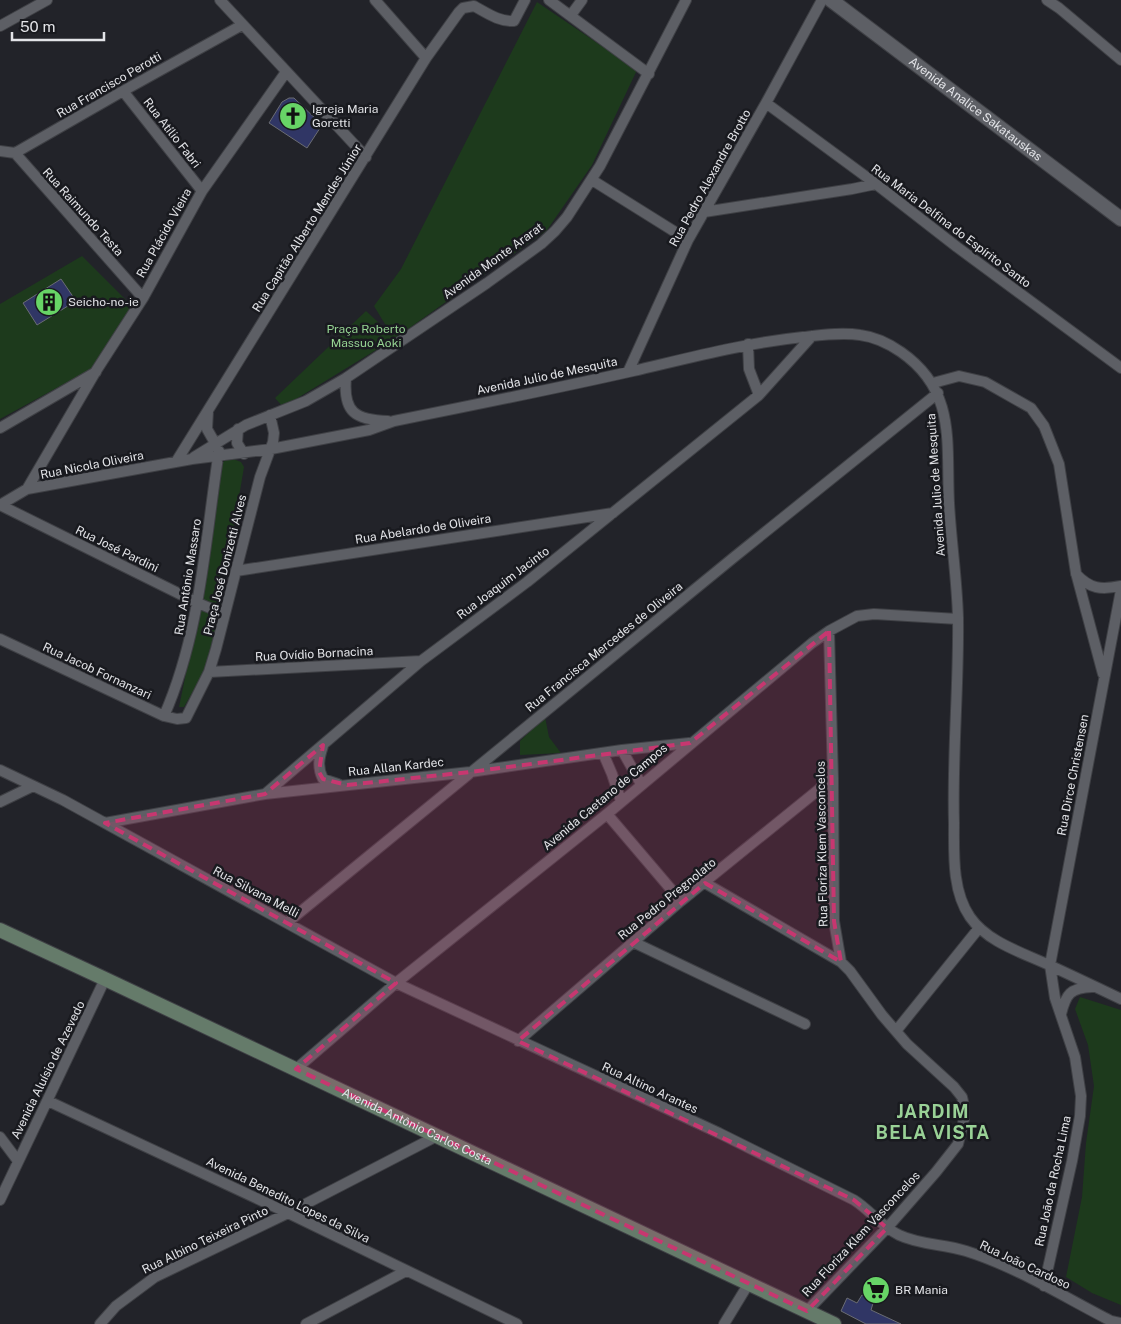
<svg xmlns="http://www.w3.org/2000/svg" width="1121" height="1324" font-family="'Public Sans',sans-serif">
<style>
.green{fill:#1d3a1c}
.building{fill:#303665;stroke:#6a6c73}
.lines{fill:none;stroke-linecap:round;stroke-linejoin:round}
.minor-casing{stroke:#3f4045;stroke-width:12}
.tertiary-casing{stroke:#3f4045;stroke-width:16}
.secondary-casing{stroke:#3f4045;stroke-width:16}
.minor{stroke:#5d5f65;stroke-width:10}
.tertiary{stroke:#5d5f65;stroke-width:14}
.secondary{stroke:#657b6a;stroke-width:14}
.marked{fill:#c73770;fill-opacity:0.2;stroke:#c73770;stroke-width:4;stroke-dasharray:10 6;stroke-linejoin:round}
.labels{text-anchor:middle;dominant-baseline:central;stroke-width:5;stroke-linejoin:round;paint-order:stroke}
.street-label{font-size:12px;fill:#e3e4e8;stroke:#191a1f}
.poi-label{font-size:12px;fill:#e3e4e8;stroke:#191a1f;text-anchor:start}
.park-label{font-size:12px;fill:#96d493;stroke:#191a1f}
.district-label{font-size:18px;font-weight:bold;letter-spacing:1px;fill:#99d196;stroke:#191a1f}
</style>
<rect width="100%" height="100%" fill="#222329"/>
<path class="green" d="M537 2 637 70 592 165 547 230 394 339 283 407 275 398 366 311 391 334 374 306 401 269Z
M82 256 132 306 95 367 0 419V304Z
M233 459 241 462 244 467 219 616 204 672 184 707H179L199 610 220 464 226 460Z
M545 717 549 737 561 753 520 755V741Z
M1080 997 1121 1010V1305L1092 1293 1066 1277 1082 1197 1086 1143 1094 1086 1088 1045 1075 1009Z"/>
<path class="building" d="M289 98H294L322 125 307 148 269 123 282 102Z
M61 279 76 301 37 325 23 303Z
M862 1295 874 1300 871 1310 901 1324H866L841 1311 847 1298 857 1303Z"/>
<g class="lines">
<g class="minor-casing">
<path id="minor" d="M220 0 366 157
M375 0 426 58
M549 0 649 74
M1047 0 1059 8 1121 60
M571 15 582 0
M0 26 47 0
M123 91 202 191
M766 103 876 184 957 247 1121 368
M0 151 15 153 143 298
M15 153 123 91 242 25
M592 180 688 240
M704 212 852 189 876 184
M748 344 749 369 759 395
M628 372 688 240 766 103 822 0
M346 378C343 412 355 420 388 421
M933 383 959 376 985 382 1031 408 1044 426 1059 464 1076 573 1103 674
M208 411 207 429 215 443
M0 428 96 372
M238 429 237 443 244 454
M194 457 246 425 306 401 346 378 487 283 541 244 555 231 567 217 600 166 686 0
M176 462 426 58 459 12 463 8 474 6C487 13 499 22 514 21L525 0
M27 489 96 371 143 298 202 191 286 72
M0 505 27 489 192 459 271 449 369 430 394 421C474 405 554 389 633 371 689 358 745 343 803 337 821 335 842 332 860 335 876 337 888 343 901 352 957 391 946 443 949 503 951 541 957 579 958 618 959 686 952 755 954 823 954 854 952 891 970 917 988 943 1024 953 1051 966 1075 977 1098 988 1121 999
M0 505 198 603 224 614
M236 571 613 513
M1076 574C1090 589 1101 590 1121 586
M0 639 164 716 177 719 186 718 209 672 216 649 260 477 273 442 274 433 270 415
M209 672 421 661
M164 716C201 632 205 540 219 451
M323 746C319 758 317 767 323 779L338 784
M622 750 641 784
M603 753 612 774 621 801
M0 770 63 800 396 983 719 1133 854 1200C870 1210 882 1227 899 1235 920 1245 944 1244 966 1251 1017 1267 1064 1297 1111 1321L1121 1323
M265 794 421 661 527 582 759 395 812 336
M0 802 33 786
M607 814 681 901
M105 823 265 794 470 772 622 750 689 743
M705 883 841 962
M288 922 733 558 938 393
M633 942 805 1024
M1061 1014C1066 994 1070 988 1092 987
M896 1031 979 928
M518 1041 681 901 833 778
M296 1069 396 983 607 814 812 643 829 631 857 616 874 614 958 619
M48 1101 288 1213 517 1324
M0 1137 18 1161
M0 1200 105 979
M1044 1286 1072 1161 1080 1116 1081 1096 1075 1057 1055 998 1050 965 1121 590
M807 1311 887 1228 936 1172 958 1144 964 1119V1106L962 1097 954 1087 907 1044 882 1015 850 971 841 962 834 921 833 778 829 631
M100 1324 116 1306 155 1277 288 1213 437 1136
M306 1324 406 1271
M724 1324 749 1283"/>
</g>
<g class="tertiary-casing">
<g id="tertiary">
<path id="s1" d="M831 0 1121 219"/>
</g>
</g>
<g class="secondary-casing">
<g id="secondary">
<path id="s2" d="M0 930 105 979 834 1324"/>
</g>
</g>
<use href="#minor" class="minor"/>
<use href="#tertiary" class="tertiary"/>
<use href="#secondary" class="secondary"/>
</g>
<path class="marked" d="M829 631 834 921 841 962 705 883 518 1041 854 1200 887 1228 807 1311 296 1069 396 983 105 823 265 794 323 745 319 772 323 779 347 785 470 772 690 743Z"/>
<defs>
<g id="church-disc" transform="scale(1.4375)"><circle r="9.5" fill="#67d466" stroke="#191a1f"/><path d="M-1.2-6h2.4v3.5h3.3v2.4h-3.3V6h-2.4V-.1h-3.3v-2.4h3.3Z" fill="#111"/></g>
<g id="building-disc" transform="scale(1.4375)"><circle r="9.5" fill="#67d466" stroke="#191a1f"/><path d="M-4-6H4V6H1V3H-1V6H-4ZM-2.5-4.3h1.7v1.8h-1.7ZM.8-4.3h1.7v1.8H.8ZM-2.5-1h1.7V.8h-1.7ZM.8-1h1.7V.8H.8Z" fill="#111"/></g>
<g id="supermarket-disc" transform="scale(1.4375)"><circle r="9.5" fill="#67d466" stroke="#191a1f"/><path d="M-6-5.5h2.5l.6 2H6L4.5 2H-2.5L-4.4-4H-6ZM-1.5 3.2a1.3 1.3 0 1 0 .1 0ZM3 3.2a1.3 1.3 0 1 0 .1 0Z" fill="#111"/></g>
</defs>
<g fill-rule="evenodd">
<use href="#church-disc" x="293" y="116"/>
<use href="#building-disc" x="49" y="302"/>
<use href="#supermarket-disc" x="876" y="1290"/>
</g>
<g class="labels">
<g class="street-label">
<text transform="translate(109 85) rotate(-30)">Rua Francisco Perotti</text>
<text stroke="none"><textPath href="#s1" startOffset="181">Avenida Analice Sakatauskas</textPath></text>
<text transform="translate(172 133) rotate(52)">Rua Atílio Fabri</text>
<text transform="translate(710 178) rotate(-61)">Rua Pedro Alexandre Brotto</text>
<text transform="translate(83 212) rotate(48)">Rua Raimundo Testa</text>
<text transform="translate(951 226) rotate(37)">Rua Maria Delfina do Espírito Santo</text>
<text transform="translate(307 228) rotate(-58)">Rua Capitão Alberto Mendes Júnior</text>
<text transform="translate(164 233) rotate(-61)">Rua Plácido Vieira</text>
<text transform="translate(493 261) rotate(-36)">Avenida Monte Ararat</text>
<text transform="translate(547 376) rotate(-12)">Avenida Julio de Mesquita</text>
<text transform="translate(92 465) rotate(-11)">Rua Nicola Oliveira</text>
<text transform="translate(936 485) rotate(-94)">Avenida Julio de Mesquita</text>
<text transform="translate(423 529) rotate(-9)">Rua Abelardo de Oliveira</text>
<text transform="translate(117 549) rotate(26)">Rua José Pardini</text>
<text transform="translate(225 565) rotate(-76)">Praça José Donizetti Alves</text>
<text transform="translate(188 577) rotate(-81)">Rua Antônio Massaro</text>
<text transform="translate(503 583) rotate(-37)">Rua Joaquim Jacinto</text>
<text transform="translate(604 647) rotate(-39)">Rua Francisca Mercedes de Oliveira</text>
<text transform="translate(314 654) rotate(-3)">Rua Ovídio Bornacina</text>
<text transform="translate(97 671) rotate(25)">Rua Jacob Fornanzari</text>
<text transform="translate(396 767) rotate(-6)">Rua Allan Kardec</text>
<text transform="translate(1073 775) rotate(-79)">Rua Dirce Christensen</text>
<text transform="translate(605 797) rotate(-40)">Avenida Caetano de Campos</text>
<text transform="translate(822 844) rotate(-91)">Rua Floriza Klem Vasconcelos</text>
<text transform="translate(256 892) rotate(28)">Rua Silvana Melli</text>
<text transform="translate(667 899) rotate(-39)">Rua Pedro Pregnolato</text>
<text transform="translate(48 1070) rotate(-64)">Avenida Aluísio de Azevedo</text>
<text transform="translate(650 1088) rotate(25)">Rua Altino Arantes</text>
<text stroke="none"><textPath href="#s2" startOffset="461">Avenida Antônio Carlos Costa</textPath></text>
<text transform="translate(1053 1181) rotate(-78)">Rua João da Rocha Lima</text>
<text transform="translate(288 1200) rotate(26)">Avenida Benedito Lopes da Silva</text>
<text transform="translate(861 1234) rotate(-47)">Rua Floriza Klem Vasconcelos</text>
<text transform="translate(205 1240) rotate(-26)">Rua Albino Teixeira Pinto</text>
<text transform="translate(1025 1265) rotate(25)">Rua João Cardoso</text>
</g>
<g class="poi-label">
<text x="312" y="109">Igreja Maria<tspan x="312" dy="14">Goretti</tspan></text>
<text x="68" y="302">Seicho-no-ie</text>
<text x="895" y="1290">BR Mania</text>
</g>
<g class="park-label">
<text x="366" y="329">Praça Roberto<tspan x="366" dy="14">Massuo Aoki</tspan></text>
</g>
<g class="district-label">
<text x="933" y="1111">JARDIM<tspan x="933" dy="21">BELA VISTA</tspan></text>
</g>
</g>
<path d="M12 32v8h92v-8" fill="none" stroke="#e3e4e8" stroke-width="2.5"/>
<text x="20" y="32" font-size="15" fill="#e3e4e8" stroke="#191a1f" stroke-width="4" paint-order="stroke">50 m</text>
</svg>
